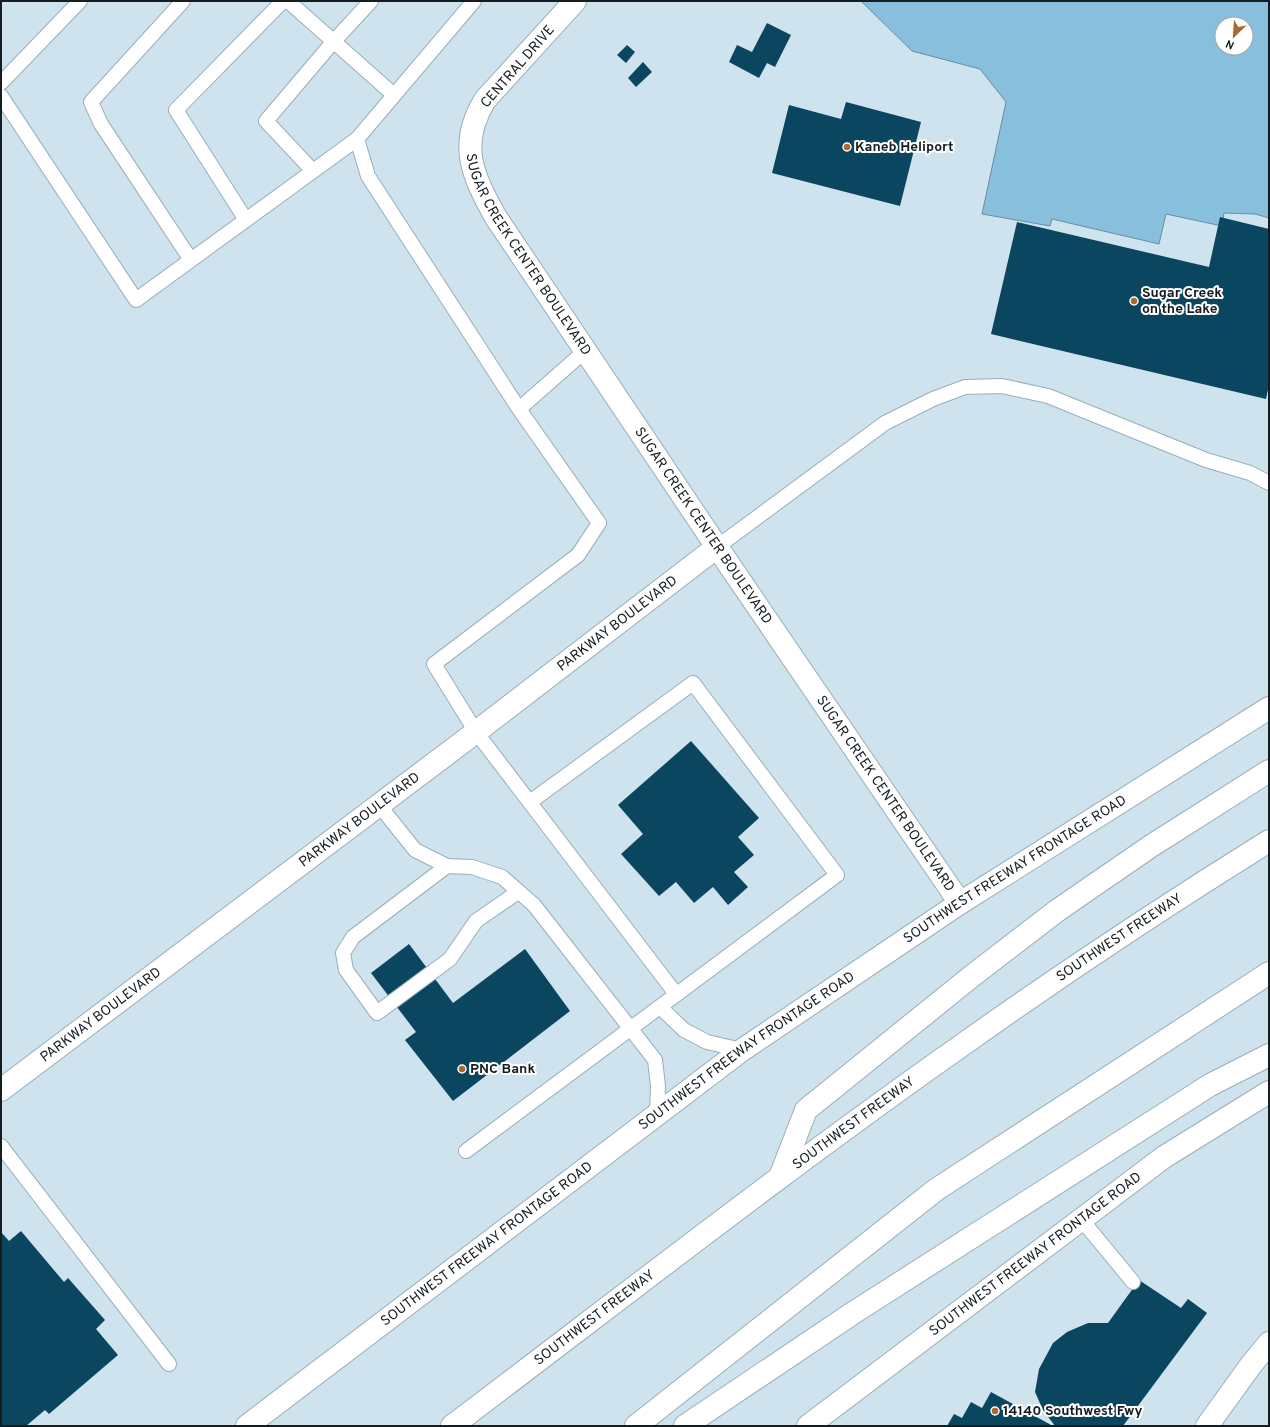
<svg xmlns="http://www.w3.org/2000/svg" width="1270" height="1427" font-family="Overpass,sans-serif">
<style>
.water{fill:#88bfdc;stroke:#668ea4;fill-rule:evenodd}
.building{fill:#0a4660}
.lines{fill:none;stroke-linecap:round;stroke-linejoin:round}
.service-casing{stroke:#9aadb8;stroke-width:16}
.minor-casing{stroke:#9aadb8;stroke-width:24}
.secondary-casing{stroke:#9aadb8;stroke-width:24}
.motorway-casing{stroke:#9aadb8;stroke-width:24}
.service{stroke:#fff;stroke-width:14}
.minor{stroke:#fff;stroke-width:22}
.secondary{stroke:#fff;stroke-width:22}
.motorway{stroke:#fff;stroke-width:22}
.poi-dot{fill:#a96931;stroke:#fff;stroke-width:1.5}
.labels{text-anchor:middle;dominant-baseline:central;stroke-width:4;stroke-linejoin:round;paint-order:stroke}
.street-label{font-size:14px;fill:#161d21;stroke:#fff}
.poi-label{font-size:14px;font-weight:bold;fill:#161d21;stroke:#fff;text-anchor:start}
</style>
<rect width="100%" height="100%" fill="#cfe3ee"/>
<path class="water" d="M861 1H1269V218L1255 214 1224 213 1222 226 1166 214 1159 244 1052 219 1050 226 982 214 1006 102 980 69 912 51ZM1222 24H1246V48H1222Z"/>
<path class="building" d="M767 23 791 35 775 67 767 63 759 78 729 62 737 45 752 52Z
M627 45 635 52 626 63 617 55Z
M643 62 652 72 636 87 628 78Z
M846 102 921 122 900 206 772 173 789 105 841 119Z
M1220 217 1269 229V385L1266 399 991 334 1017 222 1209 267Z
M691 741 759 818 738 837 754 855 734 872 748 887 728 905 713 887 694 903 676 882 659 896 621 854 643 834 618 805Z
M409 944 453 1003 525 949 570 1011 453 1101 405 1040 416 1032 371 973Z
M21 1231 64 1282 68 1278 105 1320 96 1329 118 1355 49 1414 45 1410 26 1426H1V1232L9 1241Z
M1139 1280 1181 1308 1188 1299 1207 1313 1123 1426H1055L1043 1410 1035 1392 1039 1369 1053 1343 1067 1332 1088 1323H1108Z
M991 1392 1053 1426H947L954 1414 962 1418 971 1402 982 1408Z"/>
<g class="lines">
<g class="service-casing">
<path id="service" d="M183 1 91 102 101 124 191 260
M288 1 394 95
M474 1 357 139 368 176 519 409
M1 83 80 1
M1 96 136 300 357 139
M313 171 266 121 334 41 371 1
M246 220 176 110 283 1
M585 351 519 409 599 523 578 555 434 664 476 732 676 994
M717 547 885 423 933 399 965 387 1002 386 1048 396 1206 460 1250 473 1269 483
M379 805 415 850 447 866 472 867 502 877 534 905 655 1060 658 1086 657 1114
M447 866 353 937 343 953 346 970 377 1013 450 959 476 921 518 892
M660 1007 684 1030 707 1042 742 1050
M1 1146 169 1364
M466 1151 837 875 693 683 530 802
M1081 1219 1133 1282"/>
</g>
<g class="minor-casing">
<g id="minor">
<path id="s1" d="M575 1 485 100C458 144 472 174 495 216L717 547 960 903"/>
<path id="s2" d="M1 1090 476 732 717 547"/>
<path d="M1207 1426 1251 1365 1269 1343"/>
</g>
</g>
<g class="secondary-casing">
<g id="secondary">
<path id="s3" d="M247 1426 742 1050 960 903 1269 708"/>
<path id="s4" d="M808 1426 1164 1157 1269 1092"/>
</g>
</g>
<g class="motorway-casing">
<g id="motorway">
<path d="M780 1177 806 1110 972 976 1058 910 1151 846 1269 771"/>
<path id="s5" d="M452 1426C620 1299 786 1169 958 1048 1059 976 1163 907 1269 841"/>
<path d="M636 1426 937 1189 1269 973"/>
<path d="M685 1426 853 1313 1210 1085 1269 1055"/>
</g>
</g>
<use href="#service" class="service"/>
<use href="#minor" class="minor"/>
<use href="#secondary" class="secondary"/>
<use href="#motorway" class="motorway"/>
</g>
<g class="poi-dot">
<circle cx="847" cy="147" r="4"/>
<circle cx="1134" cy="301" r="4"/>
<circle cx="462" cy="1069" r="4"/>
<circle cx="995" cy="1411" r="4"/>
</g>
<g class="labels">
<g class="street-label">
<text transform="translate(518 67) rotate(-49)">CENTRAL DRIVE</text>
<text stroke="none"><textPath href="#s1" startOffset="307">SUGAR CREEK CENTER BOULEVARD</textPath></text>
<text stroke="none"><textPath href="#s1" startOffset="631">SUGAR CREEK CENTER BOULEVARD</textPath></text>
<text stroke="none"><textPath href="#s2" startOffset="773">PARKWAY BOULEVARD</textPath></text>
<text stroke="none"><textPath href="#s1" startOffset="955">SUGAR CREEK CENTER BOULEVARD</textPath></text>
<text stroke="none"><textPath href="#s2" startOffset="449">PARKWAY BOULEVARD</textPath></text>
<text stroke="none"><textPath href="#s3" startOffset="949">SOUTHWEST FREEWAY FRONTAGE ROAD</textPath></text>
<text stroke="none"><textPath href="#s5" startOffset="827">SOUTHWEST FREEWAY</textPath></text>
<text stroke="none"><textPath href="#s2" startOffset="125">PARKWAY BOULEVARD</textPath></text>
<text stroke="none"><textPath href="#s3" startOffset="625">SOUTHWEST FREEWAY FRONTAGE ROAD</textPath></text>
<text stroke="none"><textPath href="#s5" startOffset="503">SOUTHWEST FREEWAY</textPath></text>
<text stroke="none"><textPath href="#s3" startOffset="301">SOUTHWEST FREEWAY FRONTAGE ROAD</textPath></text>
<text stroke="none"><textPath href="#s4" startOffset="285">SOUTHWEST FREEWAY FRONTAGE ROAD</textPath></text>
<text stroke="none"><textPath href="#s5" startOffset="179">SOUTHWEST FREEWAY</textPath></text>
</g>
<g class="poi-label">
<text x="855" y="147">Kaneb Heliport</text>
<text x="1142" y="293">Sugar Creek<tspan x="1142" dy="16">on the Lake</tspan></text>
<text x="470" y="1069">PNC Bank</text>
<text x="1003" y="1411">14140 Southwest Fwy</text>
</g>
</g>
<rect width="1270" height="1427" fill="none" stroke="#161d21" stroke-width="4"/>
<g transform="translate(1234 36) rotate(205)"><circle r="19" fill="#ffffff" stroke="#a2a5a6"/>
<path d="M0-3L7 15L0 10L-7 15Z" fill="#a96931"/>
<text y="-6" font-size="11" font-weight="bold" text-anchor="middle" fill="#161d21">N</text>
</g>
</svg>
